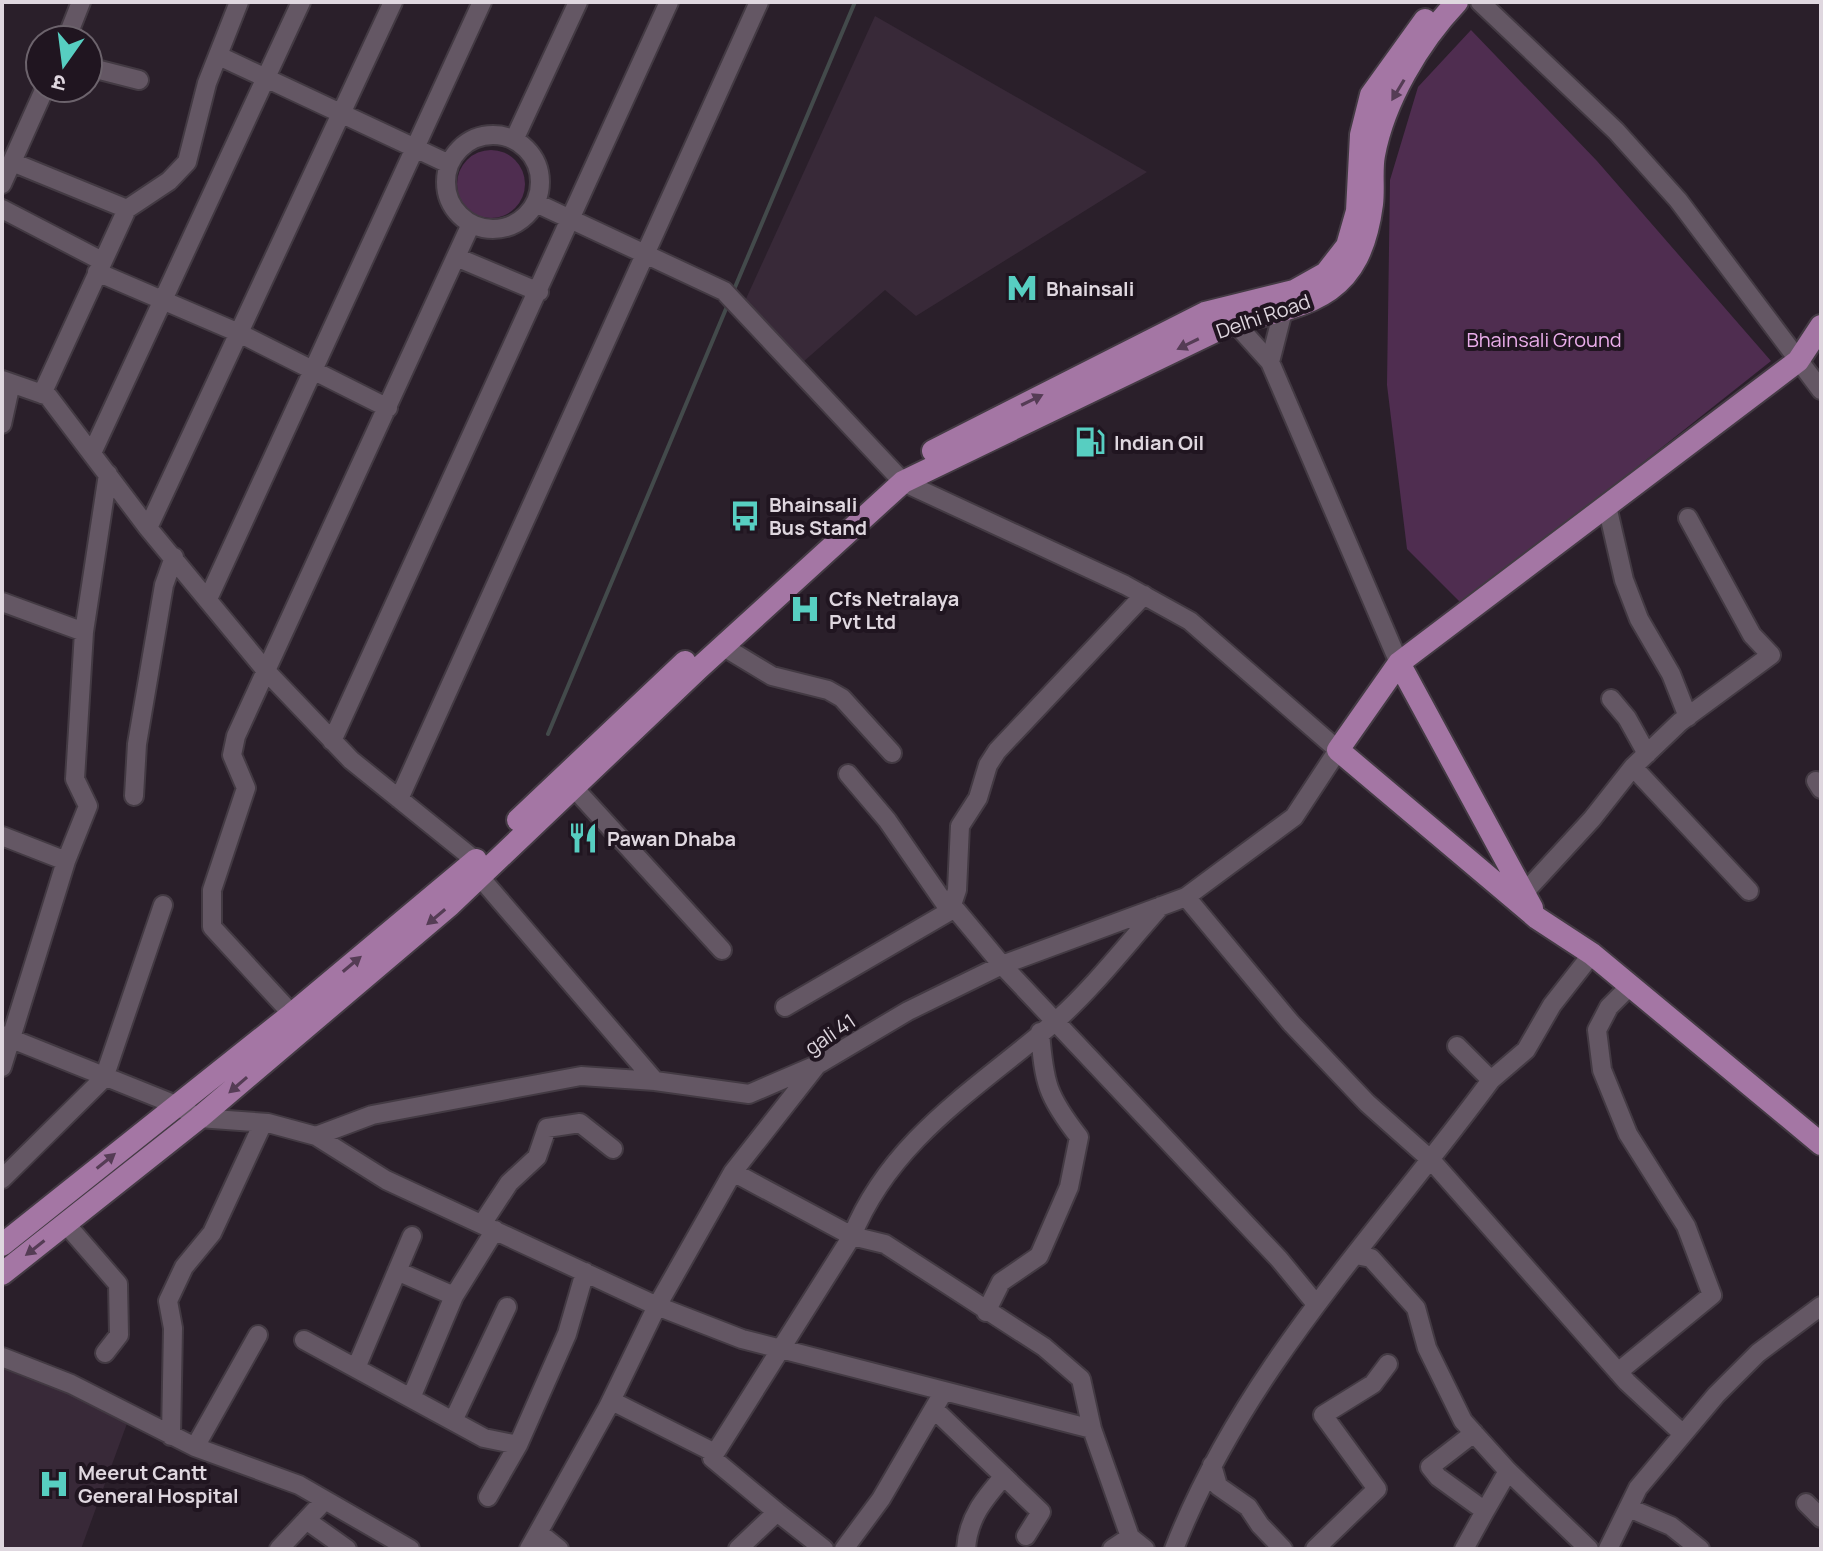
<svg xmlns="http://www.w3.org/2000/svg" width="1823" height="1551" font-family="Manrope,'Noto Sans Devanagari',sans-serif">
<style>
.built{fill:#382938}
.green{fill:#4f2d50}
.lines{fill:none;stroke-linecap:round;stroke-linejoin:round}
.stream{stroke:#434a4b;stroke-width:4}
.minor-casing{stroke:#433a43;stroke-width:22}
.major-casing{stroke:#433a43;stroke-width:26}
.minor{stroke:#645764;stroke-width:18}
.major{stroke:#a476a4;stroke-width:22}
.oneway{fill:#553c55}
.labels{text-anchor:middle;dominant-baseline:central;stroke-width:8;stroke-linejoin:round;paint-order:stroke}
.poi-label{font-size:20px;font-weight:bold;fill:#dfd7df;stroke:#201520;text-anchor:start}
.street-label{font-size:20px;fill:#dfd7df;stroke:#201520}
.park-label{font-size:20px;fill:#ebaeeb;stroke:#201520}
</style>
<rect width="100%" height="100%" fill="#2a1f2a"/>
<path class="built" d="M875 16 1147 172 916 316 885 290 803 362 745 301Z
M2 1356 129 1418 81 1549H2Z"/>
<path class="green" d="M1471 30 1597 161 1771 361 1463 605 1407 549 1387 385 1390 180 1418 87Z
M457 184a34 34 0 1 1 68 0a34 34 0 1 1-68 0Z"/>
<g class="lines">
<path class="stream" d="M733 292 855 2
M548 734 728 304"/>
<g class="minor-casing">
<path id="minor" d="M1480 2 1616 131 1678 200 1821 390
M66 40 81 2
M219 56 449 164
M88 67 139 80
M446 182a47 47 0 1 1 94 0a47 47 0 1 1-94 0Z
M514 140 578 2
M12 162 127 209
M2 184 45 88
M2 209 102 261
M456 257 539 292
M97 272 239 333 388 408
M1230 310 1234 322 1270 362 1399 663
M1270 362 1283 311 1280 298
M2 380 48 396 148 528 267 672 351 760 476 861
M42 394 127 209 169 181 187 162 207 83 239 2
M2 424 11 383
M92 453 301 2
M1607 506 1624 580 1639 619 1671 674 1688 717
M148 528 393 2
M208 599 482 2
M2 602 84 632
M724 647 772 676 828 690 842 698 892 753
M1611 699 1627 718 1647 754
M332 741 669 2
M1633 767 1749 891
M848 774 887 820 950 911H957L1002 965 1279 1259 1316 1304
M1816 781 1821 789
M575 789 722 950
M134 796 137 744 164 585 174 557
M399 799 759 2
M2 836 66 861
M479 876 655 1081 749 1094 814 1066
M1524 893 1592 819 1633 767 1680 722 1771 655 1752 635 1688 518
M1186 897 1291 1023 1367 1103 1431 1160 1627 1382 1683 1434
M785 1007 950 911 957 890 960 826 978 798 988 765 997 751 1144 595
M292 1014 212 927V890L246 788 232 755 236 736 471 224
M2 1035 176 1105 199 1118 268 1123 316 1136 372 1115 581 1076 655 1081
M1457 1046 1491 1080
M2 1067 66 861 88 806 75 779 84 632 108 474
M316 1136 386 1180 657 1306 742 1339 1092 1429 1130 1537
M733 1172 852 1236 885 1244 1044 1347 1081 1379 1092 1429
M2 1179 104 1078 163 905
M66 1224 118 1284 119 1335 105 1353
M482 1224 509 1183 537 1157 547 1128 580 1123 613 1149
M1356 1255 1371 1258 1416 1308 1427 1348 1463 1421 1508 1471 1589 1549
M397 1271 454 1296
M986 1312 1001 1282 1039 1256 1069 1187 1079 1137C1047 1096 1044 1083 1040 1032
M304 1340 484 1438 518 1445 567 1334 585 1272
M2 1357 71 1384 195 1447 299 1485 410 1549
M356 1368 412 1236
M1618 1372 1712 1295 1686 1226 1628 1134 1602 1070 1597 1030 1609 1007 1630 986
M411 1398 454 1296 495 1230
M612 1401 715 1453
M934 1409 1041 1512 1026 1536
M453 1421 507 1307
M171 1436 173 1328 168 1301 184 1267 212 1233 263 1123
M195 1447 258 1335
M1212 1465 1218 1486 1248 1507 1260 1525 1283 1549
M488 1497 518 1445
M1806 1503 1821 1518
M1629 1508 1671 1526 1700 1549
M1485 1511 1508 1471
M777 1512 712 1458 852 1236C892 1137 980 1087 1057 1020 1095 986 1127 944 1161 906
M306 1520 347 1549
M539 1533 559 1549
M279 1549 325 1500
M529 1549 608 1407 657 1306 733 1172 817 1065 908 1011 1002 965 1186 897 1294 817 1338 750 1190 621 1125 585 903 482 724 291 536 203
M738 1549 777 1512 824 1549
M844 1549 881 1499 944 1391
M966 1549C968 1518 984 1499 1004 1476
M1112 1549 1130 1537 1145 1549
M1174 1549C1245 1368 1378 1234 1491 1080L1526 1050 1552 1005 1592 954
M1315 1549 1377 1489 1323 1415 1373 1384 1388 1364
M1464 1549 1485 1511 1438 1477 1430 1467 1474 1433
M1608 1549 1638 1488 1716 1395 1758 1353 1821 1306"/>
</g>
<g class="major-casing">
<path id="major" d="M1821 326 1798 361 1399 663 1338 750 1537 918 1592 954 1821 1144
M933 451 1205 313 1294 291 1326 273 1347 246 1357 211 1361 135 1371 95 1425 20
M1399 663 1532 908
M518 820 685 662
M2 1245 292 1014 476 860
M2 1274 199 1118 450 905 698 669 903 482 1234 322C1314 304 1360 295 1372 204 1374 188 1371 171 1374 155 1384 101 1419 42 1457 2"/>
</g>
<use href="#minor" class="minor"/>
<use href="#major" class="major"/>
</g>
<defs><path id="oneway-solid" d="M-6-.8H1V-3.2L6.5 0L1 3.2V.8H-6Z" transform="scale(2)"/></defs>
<g class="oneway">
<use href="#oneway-solid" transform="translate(1398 90) rotate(121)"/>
<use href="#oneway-solid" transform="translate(1188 344) rotate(154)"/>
<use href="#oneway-solid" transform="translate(1032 400) rotate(-26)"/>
<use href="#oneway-solid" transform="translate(436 917) rotate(140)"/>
<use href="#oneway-solid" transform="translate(352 964) rotate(-40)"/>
<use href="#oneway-solid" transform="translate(238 1085) rotate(139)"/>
<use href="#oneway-solid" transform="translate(106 1161) rotate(-39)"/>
<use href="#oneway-solid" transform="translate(35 1248) rotate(142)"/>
</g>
<defs>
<g id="metro-bare" transform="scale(2.4)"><path d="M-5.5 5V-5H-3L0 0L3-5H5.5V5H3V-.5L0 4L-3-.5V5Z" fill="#57cec1" stroke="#201520" stroke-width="2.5" paint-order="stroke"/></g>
<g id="fuel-bare" transform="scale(2.4)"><path d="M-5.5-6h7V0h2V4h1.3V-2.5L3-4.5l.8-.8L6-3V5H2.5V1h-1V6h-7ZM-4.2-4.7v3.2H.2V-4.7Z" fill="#57cec1" stroke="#201520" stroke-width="2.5" paint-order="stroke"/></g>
<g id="bus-bare" transform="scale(2.4)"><path d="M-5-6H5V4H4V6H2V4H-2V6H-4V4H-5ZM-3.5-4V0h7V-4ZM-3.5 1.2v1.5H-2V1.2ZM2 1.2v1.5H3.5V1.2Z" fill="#57cec1" stroke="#201520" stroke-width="2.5" paint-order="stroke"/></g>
<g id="hospital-bare" transform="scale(2.4)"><path d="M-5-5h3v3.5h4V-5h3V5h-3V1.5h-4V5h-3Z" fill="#57cec1" stroke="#201520" stroke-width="2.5" paint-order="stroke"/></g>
<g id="restaurant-bare" transform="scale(2.4)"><path d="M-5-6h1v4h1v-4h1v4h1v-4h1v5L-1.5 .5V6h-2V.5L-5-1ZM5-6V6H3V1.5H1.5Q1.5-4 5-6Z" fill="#57cec1" stroke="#201520" stroke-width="2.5" paint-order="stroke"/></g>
</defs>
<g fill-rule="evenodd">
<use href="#metro-bare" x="1022" y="288"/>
<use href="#fuel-bare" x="1090" y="442"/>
<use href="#bus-bare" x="745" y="516"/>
<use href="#hospital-bare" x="805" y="609"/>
<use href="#restaurant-bare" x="583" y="838"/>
<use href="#hospital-bare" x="54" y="1484"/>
</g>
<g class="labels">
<g class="poi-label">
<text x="1046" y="288">Bhainsali</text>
<text x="1114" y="442">Indian Oil</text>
<text x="769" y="504">Bhainsali<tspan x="769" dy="23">Bus Stand</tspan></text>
<text x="829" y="598">Cfs Netralaya<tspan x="829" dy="23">Pvt Ltd</tspan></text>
<text x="607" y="838">Pawan Dhaba</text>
<text x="78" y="1472">Meerut Cantt<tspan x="78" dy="23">General Hospital</tspan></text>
</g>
<g class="street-label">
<text transform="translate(1263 316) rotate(-19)">Delhi Road</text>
<text transform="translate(830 1034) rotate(-34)">gali 41</text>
</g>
<g class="park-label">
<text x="1544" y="339">Bhainsali Ground</text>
</g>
</g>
<rect width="1823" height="1551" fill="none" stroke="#dfd7df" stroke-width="8"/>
<g transform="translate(64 64) rotate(194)"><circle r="38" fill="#201520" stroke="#6c636c" stroke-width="2"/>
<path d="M0-6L14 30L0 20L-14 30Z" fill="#57cec1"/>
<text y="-12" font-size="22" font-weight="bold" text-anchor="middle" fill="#dfd7df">उ</text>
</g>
</svg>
